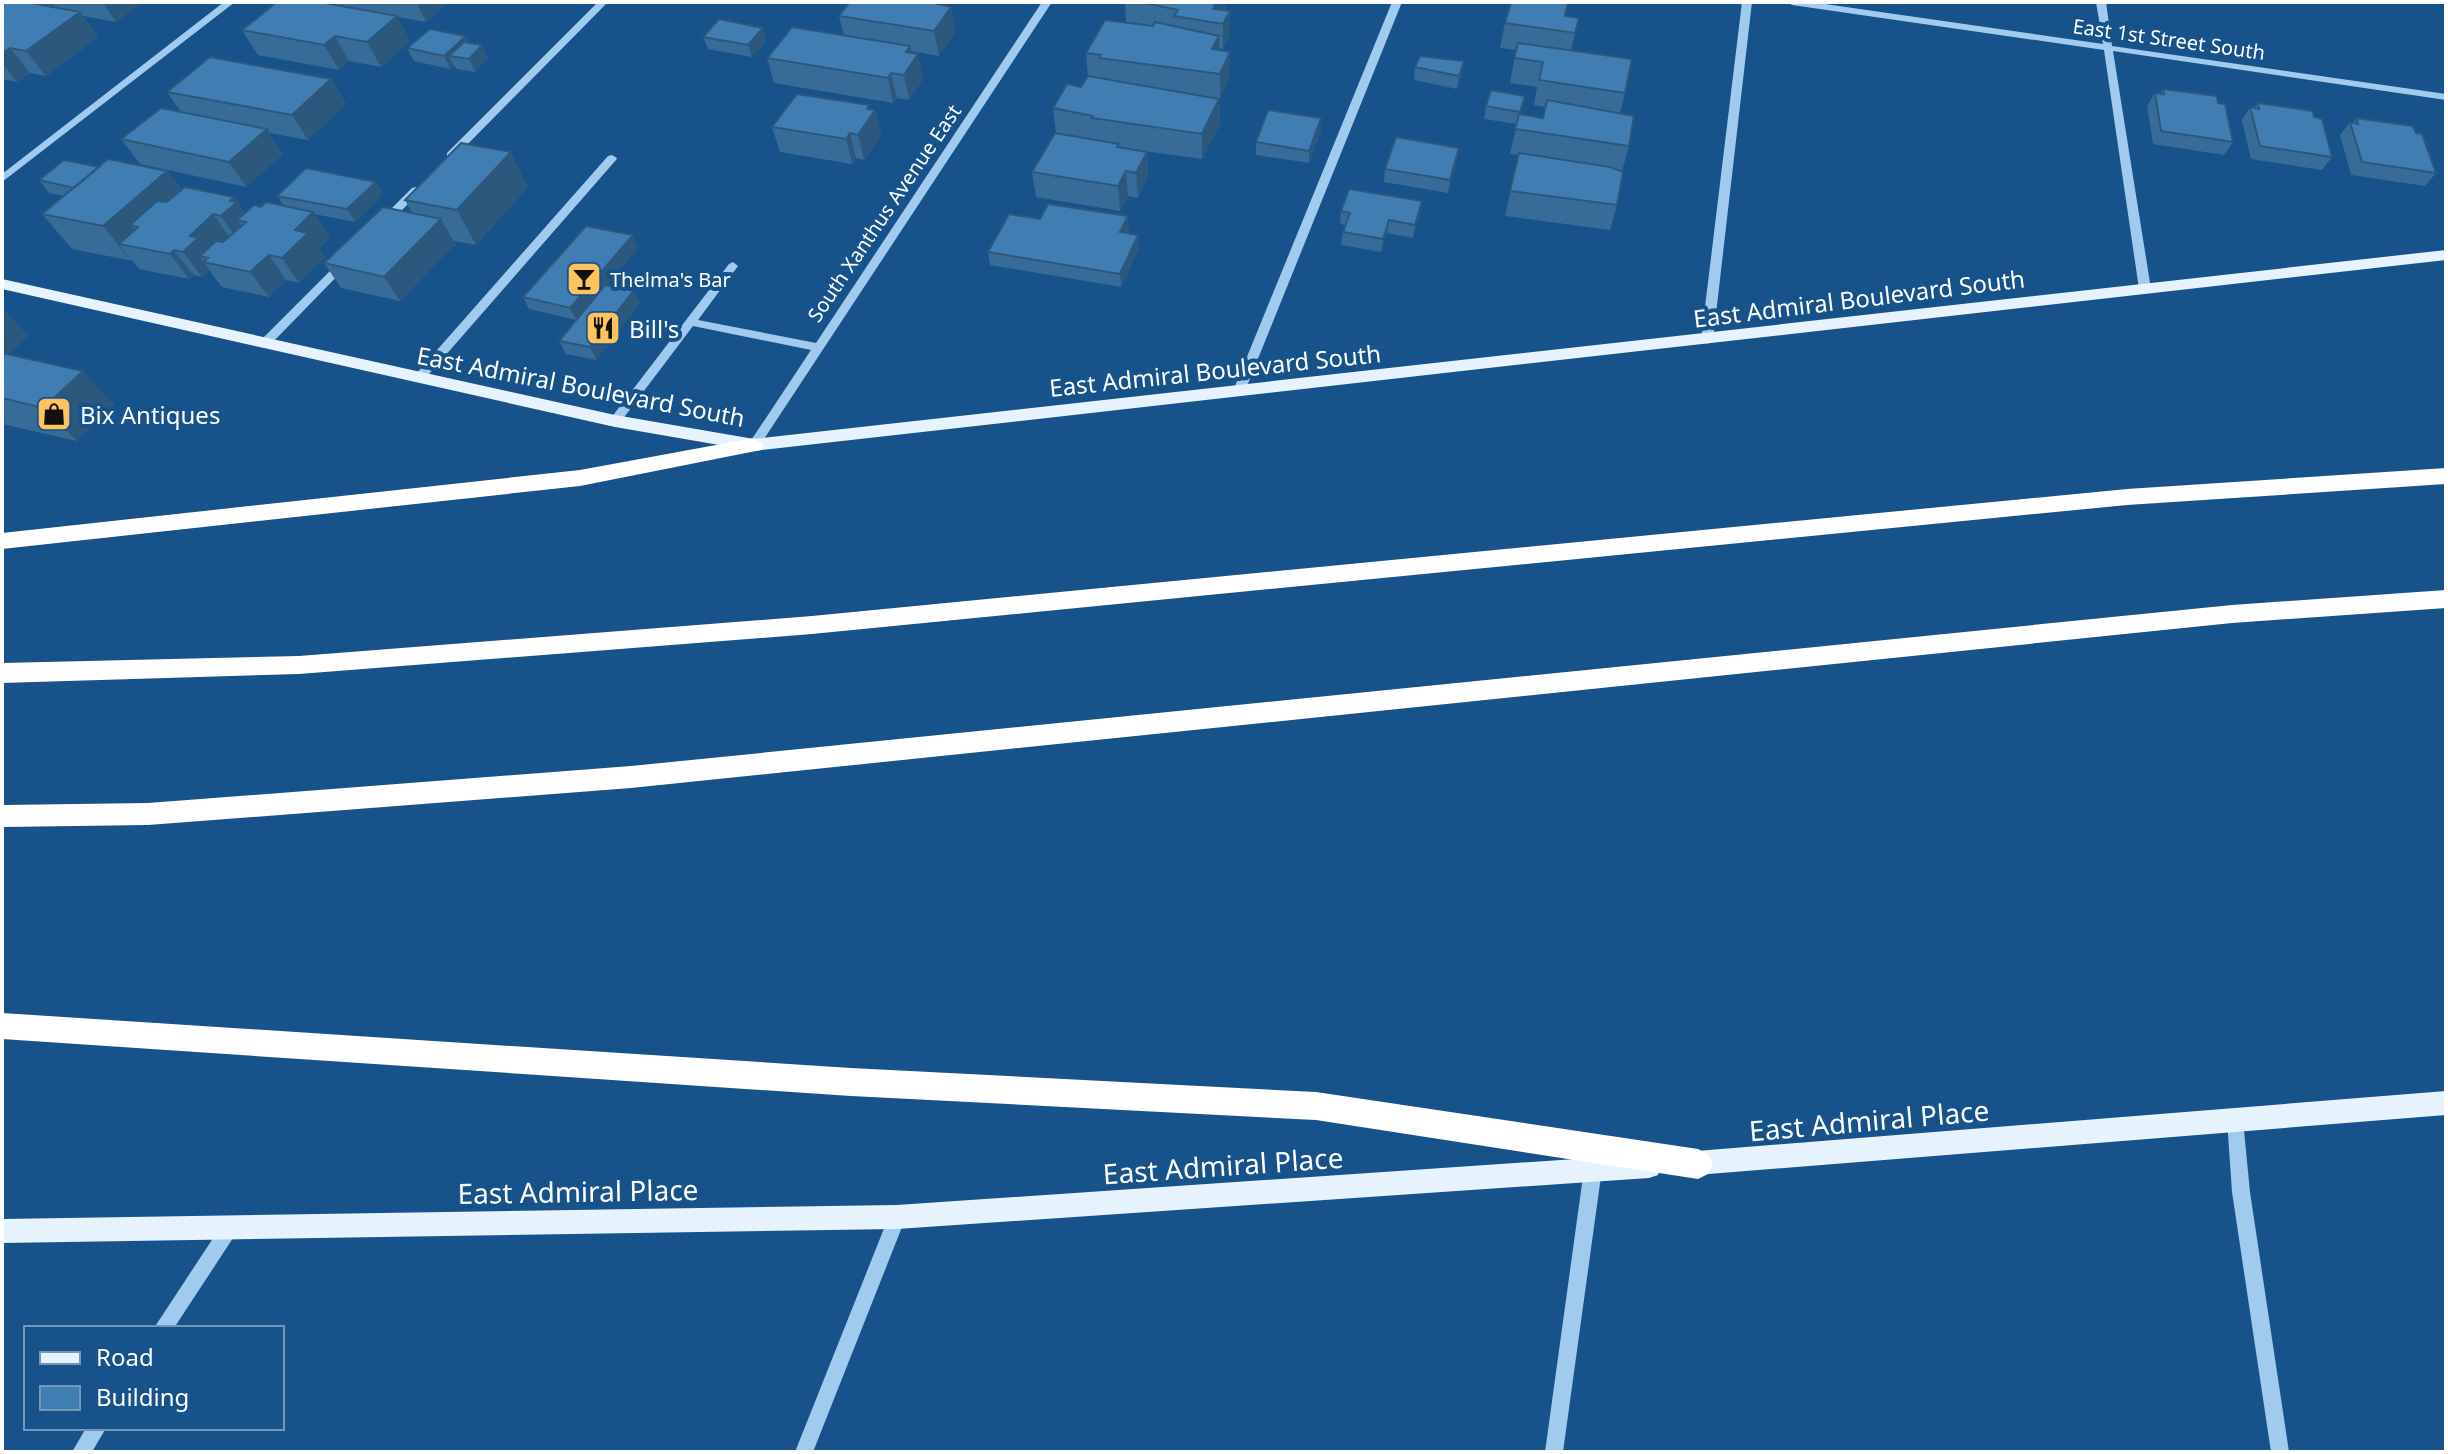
<svg xmlns="http://www.w3.org/2000/svg" width="2448" height="1454" font-family="'Noto Sans',sans-serif">
<style>
.lines{fill:none;stroke-linecap:round;stroke-linejoin:round}
.minor{fill:#a0caee;fill-rule:evenodd}
.major{fill:#e7f2ff;fill-rule:evenodd}
.highway{fill:#fff;fill-rule:evenodd}
.wall{fill:#376c99}
.shaded-wall{fill:#2d587d}
.building{fill:#407db2;stroke:#2d587d;stroke-width:2}
.labels{text-anchor:middle;dominant-baseline:central;stroke-width:8;stroke-linejoin:round;paint-order:stroke}
.far-street-label{font-size:20px;fill:#fff;stroke:#17528a}
.far-poi-label{font-size:20px;fill:#fff;stroke:#17528a;text-anchor:start}
.street-label{font-size:24px;fill:#fff;stroke:#17528a}
.poi-label{font-size:24px;fill:#fff;stroke:#17528a;text-anchor:start}
.near-street-label{font-size:28px;fill:#fff;stroke:#17528a}
</style>
<rect width="100%" height="100%" fill="#17528a"/>
<g class="lines">
<path class="minor" d="M224 2H235L2 182V174Z
M598 2H608L455 157H447V153Z
M1042 2H1052L758 448 754 449 748 445 811 350 693 326 619 424H611V418L729 264 733 262 738 266 698 320 816 343Z
M1392 2H1402L1245 391 1243 394H1235L1233 391Z
M1742 2H1752L1713 340 1707 344 1701 340Z
M1787 2H1811L2103 44 2096 2H2106L2112 46 2446 94V100L2113 51 2151 289 2145 293 2139 289 2104 50 1792 5Z
M612 155 617 158 616 160 423 381H415V375L608 156Z
M416 187 421 190 420 192 387 225H379V221L412 188Z
M346 257 350 259V263L269 346H261V340L342 259Z
M2235 1112 2241 1114 2243 1120 2250 1192 2289 1452H2271L2232 1192 2227 1120 2229 1114Z
M1593 1160 1599 1163 1602 1169 1563 1452H1545L1584 1169 1587 1163Z
M897 1208 903 1211 906 1217 813 1452H795L891 1211Z
M231 1217 237 1220 240 1226 237 1232 174 1328H154L225 1220Z
M86 1428H106L92 1452H72Z"/>
<path class="major" d="M2446 250V260L754 451 615 427 2 289V279L615 415 754 439Z
M2446 1091V1115L1684 1176 1675 1173 1672 1164 1675 1155 1684 1152Z
M1649 1154 1658 1157 1661 1166 1658 1175 1649 1178 897 1229 2 1243V1219L897 1205Z"/>
<path class="highway" d="M754 438 764 445 761 450 580 486 2 549V533L580 470Z
M2446 468V484L2127 505 812 634 299 674 2 683V663L299 656 812 616 2127 489Z
M2446 590V608L2232 623 631 788 148 825 2 827V805L148 803 631 766 2232 605Z
M2 1013 851 1068 1316 1092 1698 1149 1708 1154 1713 1164 1708 1174 1698 1179 1316 1120 851 1096 2 1039Z"/>
</g>
<path class="wall" d="M2 2H142L116 22 83 16 98 37 46 76 30 73 17 82 2 79Z
M330 2H449L426 22 397 17 410 41 381 67 349 61 339 70 258 55 242 30 332 4Z
M1125 2H1226L1225 11 1230 36 1223 49 1219 48V50L1230 52V77L1219 99 1220 124 1202 159 1122 148 1147 152 1148 177 1138 198 1128 196 1120 211 1036 197 1032 172 1056 133 1053 108 1081 87 1088 76 1086 53 1126 23Z
M947 6 951 7 955 32 939 56 911 51 912 53 918 54 923 79 909 100 897 98 893 103 774 83 767 58 844 36 839 16Z
M1566 16 1579 18 1571 50 1625 93 1620 113 1629 146 1622 171H1619L1617 205 1610 230 1505 216 1519 155 1510 154 1517 124 1484 119 1486 106 1525 96 1521 114 1543 118 1546 107 1534 105 1537 87 1510 83 1516 50 1500 48 1505 23Z
M703 37 767 40 752 57 708 49Z
M469 43 488 58 475 72 456 69 454 65 450 69 414 61 407 48Z
M1464 61 1462 74 1457 89 1414 80 1415 67Z
M331 79 346 104 308 140 269 133 283 154 246 187 140 164 121 139 181 112 167 92Z
M2163 89 2218 103 2233 142 2224 155 2153 144 2147 106 2155 93 2159 94Z
M2258 103 2314 117 2332 157 2322 170 2251 159 2242 120 2250 107 2254 108Z
M869 105 870 109 875 110 881 135 864 160 856 158 852 164 780 152 772 127Z
M2356 118 2436 173 2425 186 2351 175 2340 135 2350 122 2353 123Z
M1321 131 1309 163 1256 155V142Z
M1459 148 1457 160 1448 193 1384 182 1385 169Z
M99 167 167 171 182 190 234 197 245 213 261 207 284 206 277 196 376 182 383 194 355 222 314 214 330 237 319 248 325 257 299 283 286 280 269 297 222 287 209 270 202 277 194 275 189 279 139 269 133 261 72 249 42 214 64 196 49 193 39 180Z
M528 187 476 245 454 241 455 244 400 301 341 288 324 263 412 213 405 200Z
M1422 201 1420 213 1413 238 1387 233 1381 252 1341 245 1343 232 1345 225 1340 224 1341 211Z
M1040 219 1129 229 1127 233 1138 235 1139 248 1121 287 990 265 988 252Z
M638 248 607 285 640 303 596 360 566 354 559 341 576 320 529 309 523 297Z
M2 308 28 336 8 354 115 405 77 441 2 424Z"/>
<path class="shaded-wall" d="M30 2H52L59 12 45 22Z
M102 2H142L116 22Z
M416 2H449L426 22Z
M939 2H947L948 11 951 7 955 32 939 56 934 31 937 4Z
M1216 2H1226V10L1218 23 1213 9Z
M1230 11V36L1223 49V24Z
M80 12 98 37 46 76 26 51Z
M397 16 410 41 381 67 367 42Z
M763 28 767 40 752 57 748 45Z
M335 36 349 61 339 70 324 45Z
M466 36 472 49 449 56 454 65 450 69 444 56Z
M1219 36V61L1213 74 1212 49Z
M482 45 488 58 475 72 469 59Z
M910 46 913 61 918 54 923 79 909 100 904 75 906 52Z
M10 48 30 73 17 82 2 63V54Z
M1230 52V77L1220 99V74Z
M1464 61 1462 74 1457 89 1459 76Z
M891 73 897 98 893 103 888 78Z
M331 79 346 104 308 140 292 115Z
M1219 99 1220 124 1202 159V134Z
M869 105 871 115 875 110 881 135 864 160 858 135 867 109Z
M1321 118V131L1309 163V151Z
M267 129 283 154 246 187 229 162Z
M850 133 856 158 852 164 846 139Z
M1459 148 1457 160 1448 193 1450 180Z
M511 152 528 187 476 245 457 210Z
M1147 152 1148 177 1138 198 1136 173Z
M167 171 194 206 138 227 130 225 148 247 119 244 132 262 103 226Z
M1126 171 1128 196 1120 211 1118 186Z
M376 182 383 194 355 222 347 209Z
M234 197 254 227 246 222 237 220 247 233 239 241 221 216 230 201Z
M1422 201 1420 213 1413 238 1415 225Z
M313 212 330 237 319 248 325 257 299 283 282 258 295 230Z
M213 214 231 239 208 258 200 256 209 270 202 277 183 252 190 236Z
M1128 216 1129 229 1121 245 1120 232Z
M441 219 455 244 400 301 384 277Z
M1389 220 1387 233 1381 252 1383 239Z
M633 235 638 248 577 321 570 308Z
M1138 235 1139 248 1121 287 1120 274Z
M174 250 194 275 189 279 170 254Z
M269 255 286 280 269 297 250 272Z
M634 290 640 303 596 360 590 347Z
M2 308 28 336 2 359Z
M83 371 115 405 77 441 43 408Z"/>
<path class="building" d="M2 2H26L80 12 26 51 10 48 2 54Z
M277 2H319L397 16 367 42 335 36 324 45 242 30Z
M850 2H939L937 4 951 7 934 31 839 16Z
M1140 2H1216L1213 9 1230 11 1223 24 1174 16 1178 10Z
M1511 2H1568L1565 16 1579 18 1575 33 1505 23Z
M719 19 763 28 748 45 703 37Z
M1105 20 1153 26 1155 22 1219 36 1212 49 1230 52 1220 74 1099 58 1101 55 1086 53Z
M792 27 910 46 906 52 918 54 904 75 891 73 888 78 767 58Z
M430 29 466 36 444 56 407 48Z
M464 42 482 45 469 59 449 56Z
M1518 43 1632 59 1625 93 1539 80 1543 62 1514 58Z
M1420 56 1464 61 1459 76 1415 67Z
M210 57 331 79 292 115 167 92Z
M1088 76 1219 99 1202 134 1092 118 1093 116 1053 108 1067 84 1081 87Z
M2163 89 2217 96 2218 103 2225 104 2233 142 2161 131 2155 93 2164 94Z
M1491 90 1525 96 1520 112 1486 106Z
M797 94 869 105 867 109 875 110 858 135 850 133 846 139 772 127Z
M1547 100 1634 116 1629 146 1515 129 1519 114 1543 118Z
M2258 103 2313 111 2314 117 2322 119 2332 157 2260 146 2250 107 2259 109Z
M161 108 267 129 229 162 121 139Z
M1268 110 1321 118 1309 151 1256 142Z
M2356 118 2413 126 2416 133 2422 134 2436 173 2362 162 2350 122 2358 124Z
M1055 133 1119 144 1117 147 1147 152 1136 173 1126 171 1118 186 1032 172Z
M1396 137 1459 148 1450 180 1385 169Z
M461 143 511 152 457 210 405 200Z
M1519 153 1610 167 1623 172 1617 205 1510 191Z
M108 159 167 171 103 226 42 214Z
M64 160 99 167 74 188 39 180Z
M306 168 376 182 347 209 277 196Z
M185 187 234 197 230 201 237 202 221 216 213 214 190 236 198 238 183 252 174 250 170 254 119 244 138 227 130 225 157 201 167 202Z
M1349 189 1422 201 1415 225 1389 220 1383 239 1343 232 1350 213 1341 211Z
M266 202 313 212 295 230 308 233 282 258 269 255 250 272 203 262 208 258 200 256 216 241 223 242 246 222 237 220 254 205 261 207Z
M1048 204 1128 216 1120 232 1138 235 1120 274 988 252 1009 214 1040 219Z
M383 207 441 219 384 277 324 263Z
M586 226 633 235 570 308 523 297Z
M605 285 634 290 590 347 559 341Z
M2 353 83 371 43 408 2 398Z"/>
<defs>
<g id="bar-square" transform="scale(1.8)"><rect x="-9" y="-9" width="18" height="18" rx="4" fill="#ffc35d" stroke="#17528a"/><path d="M-6-5H6L.8 .8V4.5H3.5V6h-7V4.5H-.8V.8Z" fill="#111"/></g>
<g id="restaurant-square" transform="scale(1.8)"><rect x="-9" y="-9" width="18" height="18" rx="4" fill="#ffc35d" stroke="#17528a"/><path d="M-5-6h1v4h1v-4h1v4h1v-4h1v5L-1.5 .5V6h-2V.5L-5-1ZM5-6V6H3V1.5H1.5Q1.5-4 5-6Z" fill="#111"/></g>
<g id="shop-square" transform="scale(1.8)"><rect x="-9" y="-9" width="18" height="18" rx="4" fill="#ffc35d" stroke="#17528a"/><path d="M-5-2.5h2.3a2.7 3.5 0 0 1 5.4 0H5L5.5 6h-11ZM-1.5-2.5h3a1.5 2.3 0 0 0-3 0Z" fill="#111"/></g>
</defs>
<g fill-rule="evenodd">
<use href="#bar-square" x="584" y="279"/>
<use href="#restaurant-square" x="603" y="328"/>
<use href="#shop-square" x="54" y="414"/>
</g>
<g class="labels">
<g class="far-street-label">
<text transform="translate(2169 39) rotate(8)">East 1st Street South</text>
<text transform="translate(884 213) rotate(-56)">South Xanthus Avenue East</text>
</g>
<g class="far-poi-label">
<text x="610" y="279">Thelma's Bar</text>
</g>
<g class="street-label">
<text transform="translate(1859 298) rotate(-7)">East Admiral Boulevard South</text>
<text transform="translate(1215 370) rotate(-6)">East Admiral Boulevard South</text>
<text transform="translate(581 386) rotate(11)">East Admiral Boulevard South</text>
</g>
<g class="poi-label">
<text x="629" y="328">Bill's</text>
<text x="80" y="414">Bix Antiques</text>
</g>
<g class="near-street-label">
<text transform="translate(1869 1120) rotate(-5)">East Admiral Place</text>
<text transform="translate(1223 1165) rotate(-4)">East Admiral Place</text>
<text transform="translate(578 1191) rotate(-1)">East Admiral Place</text>
</g>
</g>
<rect width="2448" height="1454" fill="none" stroke="#ffffff" stroke-width="8"/>
<rect x="24" y="1326" width="260" height="104" fill="#17528a" stroke="#7497b9" stroke-width="2"/>
<rect x="40" y="1352" width="40" height="12" fill="#e7f2ff" stroke="#7497b9" stroke-width="2"/>
<text x="96" y="1366" font-size="24" fill="#ffffff">Road</text>
<rect x="40" y="1386" width="40" height="24" fill="#407db2" stroke="#7497b9" stroke-width="2"/>
<text x="96" y="1406" font-size="24" fill="#ffffff">Building</text>
</svg>
